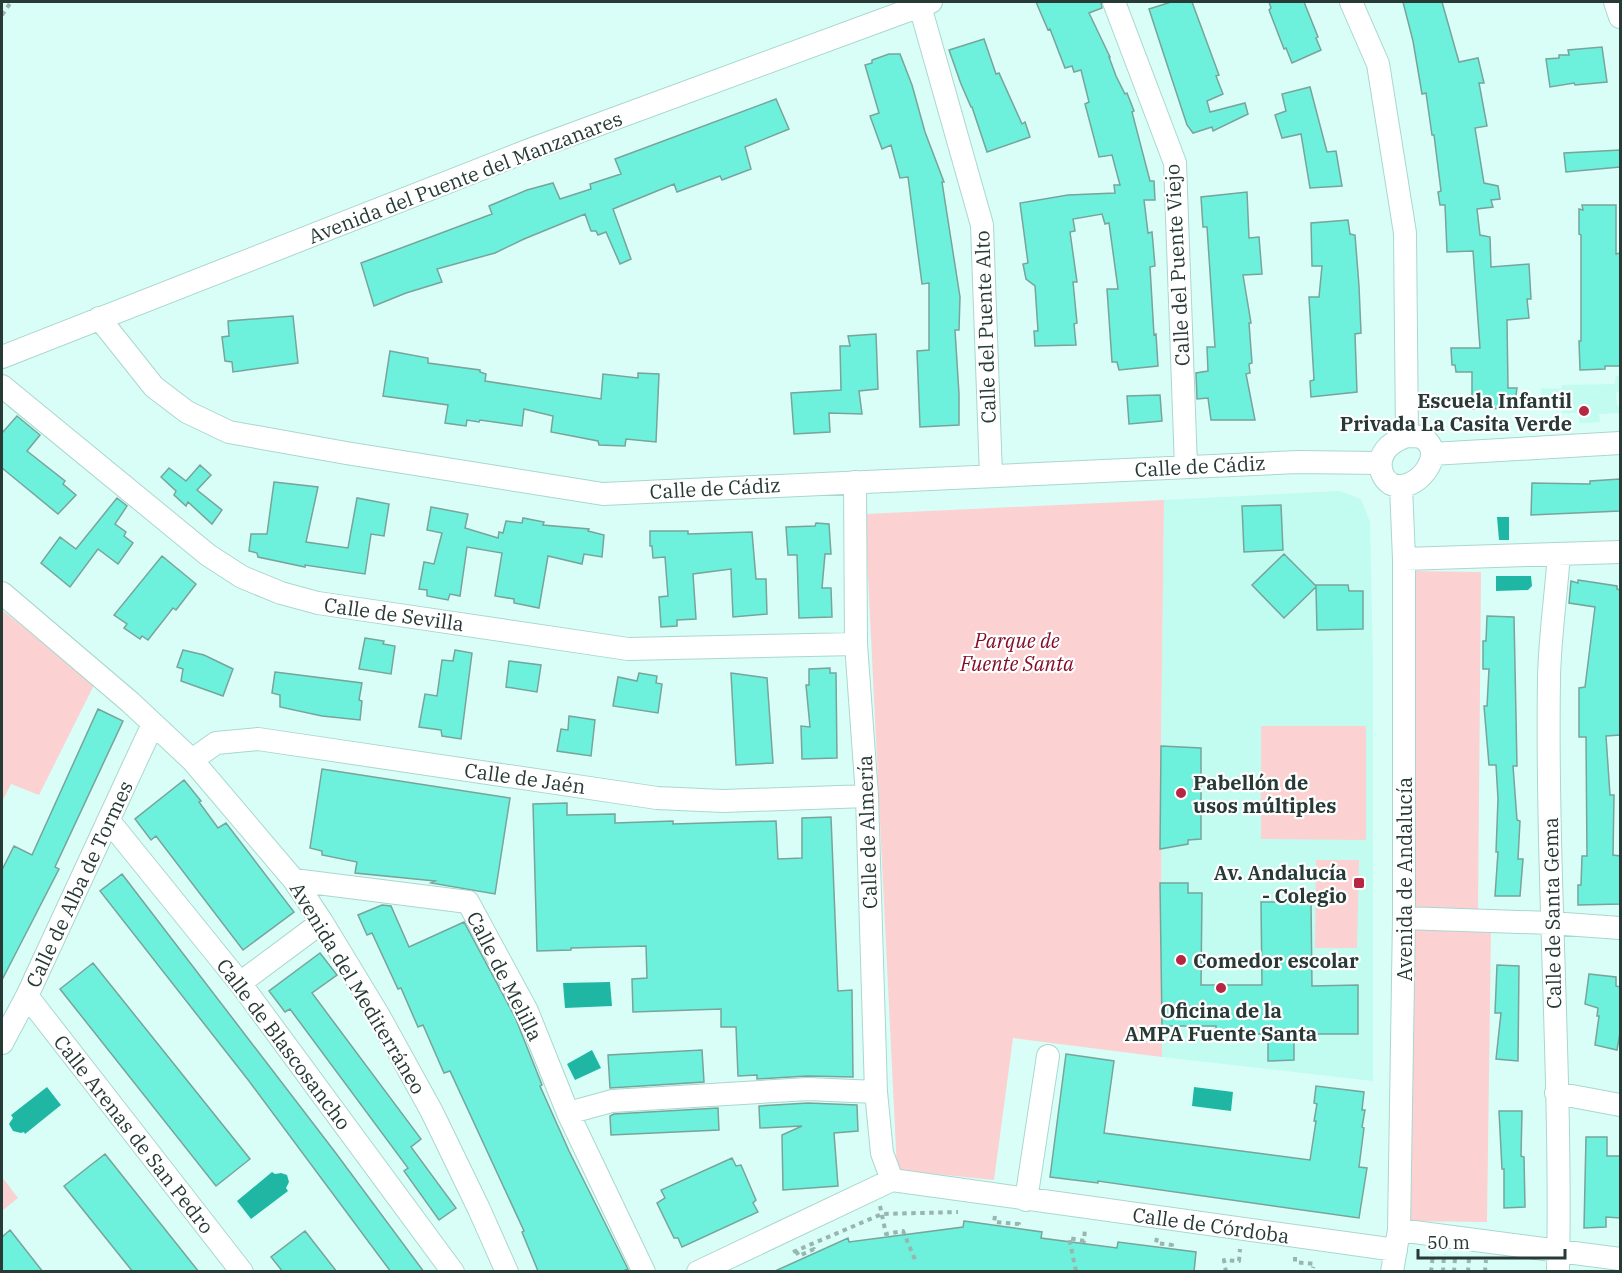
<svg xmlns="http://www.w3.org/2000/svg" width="1622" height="1273" font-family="'IBM Plex Serif',serif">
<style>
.built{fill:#c2fbf0}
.green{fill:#fcd1d2}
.water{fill:#1fb7a4}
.building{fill:#6df1dc;stroke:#77a49b;stroke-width:1.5}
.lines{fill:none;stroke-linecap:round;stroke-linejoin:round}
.minor-casing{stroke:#a9d7ce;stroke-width:24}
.path{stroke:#97b6b0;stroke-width:4;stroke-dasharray:4.5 4.5;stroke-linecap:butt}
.minor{stroke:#fff;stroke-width:22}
.poi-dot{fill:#b72642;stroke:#fff;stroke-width:2}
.labels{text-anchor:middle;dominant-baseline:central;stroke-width:4.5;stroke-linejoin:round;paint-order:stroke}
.street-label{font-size:20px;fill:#273a36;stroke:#fff}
.poi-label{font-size:20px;font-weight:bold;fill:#273a36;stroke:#fff;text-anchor:end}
.park-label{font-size:20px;font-style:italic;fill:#850d29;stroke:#fff}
</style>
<rect width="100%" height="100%" fill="#d9fef7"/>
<path class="built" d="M1616 376 1620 377V390L1616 393 1617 406 1620 407V413L1599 414 1600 422 1580 423 1578 413H1562L1561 405H1542L1541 388 1561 389 1562 385 1615 384Z
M1339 491 1361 499 1370 522 1373 666V1081L1162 1057 1161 746 1164 500Z"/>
<path class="green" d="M1164 500 1161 746 1162 1057 1013 1038 994 1180 897 1170 865 514Z
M1415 571 1481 572 1478 911 1415 908Z
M2 610 95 683 39 795 11 784 2 802Z
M1261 726H1366V840L1261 839Z
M1316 860H1359L1357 948H1315Z
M1411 927 1491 928 1487 1222 1407 1221Z
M2 1177 18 1198 2 1211Z"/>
<path class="water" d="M1497 517H1509V540H1499Z
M1496 576H1531L1532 586 1528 590 1496 591Z
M610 982 612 1006 565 1008 563 983Z
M592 1050 601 1068 575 1080 567 1064Z
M47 1087 61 1105 25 1134 24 1132 21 1133 13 1131 9 1124 13 1118 11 1115Z
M1194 1087 1233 1092 1231 1111 1192 1106Z
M272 1172 275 1174 281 1173 287 1175 289 1182 286 1188 288 1191 251 1219 237 1201Z"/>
<path class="building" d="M1036 2H1101L1102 8 1089 13 1110 57H1109L1116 76 1125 94 1127 93 1134 111 1132 112 1150 181H1154L1155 200H1144L1148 233 1152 232 1155 266 1150 267 1154 335 1156 334 1158 366 1119 370 1117 362H1112L1107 289H1118L1109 223 1105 224 1102 214 1073 219 1075 231 1070 232 1077 282H1073L1077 323 1074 324 1076 345 1035 346 1034 331H1038L1035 286 1026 279 1023 264 1028 263 1020 203 1068 195 1115 193 1114 185H1120L1112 155 1099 157 1085 104 1089 102 1081 70 1074 72 1072 66 1065 68 1050 29 1048 30Z
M1171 2H1192L1219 75 1216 76 1223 94 1207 101 1210 112 1245 103 1248 114 1213 131 1212 127 1193 133 1187 125 1163 52 1149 9Z
M1269 2H1304L1318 37 1316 38 1321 50 1292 63 1286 48 1284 49 1269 10 1271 8Z
M1403 2H1442L1459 62 1478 58 1484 83H1479L1487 126 1475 128 1484 183 1498 186 1500 199 1491 200 1493 207 1477 209 1480 235 1490 237 1491 267 1529 264 1531 299H1527L1529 318 1507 320 1508 388H1517L1514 408 1472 409V372H1456L1455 365H1452L1451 348H1480L1473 251 1447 252 1445 205H1440L1438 192 1441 191 1434 135H1432L1426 93 1422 94 1413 41Z
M984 39 996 74 999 73 1022 124 1025 122 1030 137 987 152 972 107H971L961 84 949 50Z
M1602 47 1607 82 1575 85 1574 83 1550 87 1546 59 1559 58V55H1569L1568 50Z
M889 54H900L912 85 925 132 944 182H942L960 297 959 330H955L959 394V425L920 427 917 351 929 350V283L922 284 908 177 900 178 891 145 882 149 870 116 879 113 865 65 872 63V60Z
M1310 87 1327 152 1336 151 1342 186 1310 188 1301 134 1282 138 1275 115 1286 111 1282 94Z
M776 99 789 129 745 147 751 169 722 180 720 176 677 192 674 184 613 209 631 259 620 264 606 232 598 235 596 231H591L585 214 524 239 495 253 437 269 442 282 406 293 374 306 361 263 492 214 489 206 527 190 553 183 560 199 591 189 590 184 621 174 615 159Z
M1620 150V167L1566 172 1564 153Z
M1247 192 1249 238 1259 237 1262 274 1243 275 1251 323H1249L1252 363 1249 364 1250 373 1246 374 1255 420H1211L1208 398 1197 399 1196 373 1208 371 1207 347H1215L1207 227H1203L1201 197Z
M1582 205H1616V254L1620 253V366H1605V369L1580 370 1579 341H1581V235L1579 234V209L1583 210Z
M1348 220 1350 234 1355 235 1359 286 1361 333 1355 334 1357 392 1311 397 1310 381 1314 380 1309 297H1319L1322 266H1312L1311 223Z
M293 316 298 363 233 372 232 362 225 361 222 337 229 336 228 321Z
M876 334 878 389 859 391 862 414 829 413 830 432 794 434 791 393 841 390 840 346H850L848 336Z
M390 351 428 358V363L480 370V372L486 374 485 381 601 399 603 374 638 378V373L659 374 656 442 626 439 625 446 599 445 598 441 551 432 553 416 524 409 522 426 480 420 479 422 467 420 466 426 445 423 448 405 383 396Z
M1160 395 1162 421 1129 424 1127 396Z
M17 416 40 435 27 451 65 481 63 484 76 495 58 514 2 468V433Z
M200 465 211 475 197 490 222 510 212 524 188 502 186 506 174 495 176 491 161 477 169 468 186 481Z
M1620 479V511L1531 515 1532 483 1590 484V481Z
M274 482 318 487 306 542 348 548 357 498 389 504 384 536 371 534 365 574 305 565V567L258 557 257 553 249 551 251 534H267Z
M117 498 127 506 115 524 126 532 124 536 133 543 118 564 98 549 70 587 41 563 60 537 76 549Z
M1281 505 1283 550 1244 552 1242 506Z
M431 507 468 514 465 528 498 538 499 532 503 533 506 521 522 523 523 518 544 522 543 525 589 529 588 531 604 535 602 557 584 554 582 564 548 556 539 608 514 603V599L495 596 502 553 467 547 460 596 450 594 448 600 427 596V590L419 589 424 562 434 564 442 533 427 530Z
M816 523 829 524 831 554H825L822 588H831L832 617 799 618 797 555H788L786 527 815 526Z
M650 531H688V534L752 532 756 579H766L767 614 733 617 731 569 693 574 696 619 677 620V626L661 627 659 597 668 596 665 557 653 558 652 546H650Z
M1284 554 1316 586V585H1348L1349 591H1363V629L1317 630 1316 587 1284 618 1252 585Z
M162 556 196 584 176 610 173 608 148 640 142 636 140 639 124 628 127 624 114 615Z
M1578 580 1617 586V589L1620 590V735L1606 736 1610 795H1614L1613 855 1620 856V904L1578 905V885H1581L1582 856H1587L1586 737H1579V688L1585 687 1595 607 1569 603 1571 581 1578 583Z
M1487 616 1514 617 1517 766H1513L1517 820 1520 821 1518 859H1523L1520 896H1495L1498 852H1496L1498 799 1496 765H1489L1484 706H1487L1489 669H1483V641H1486Z
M365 638 384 641 383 644 395 646 391 674 359 669Z
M183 650 204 655 233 669 223 696 181 681 183 669 177 667Z
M455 650 472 653 461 739 442 736 441 730 419 727 425 694 437 696 442 660 453 661Z
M509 661 541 665 537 692 506 687Z
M830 668V673H836L837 758 802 759 801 726 810 727 806 685H809V669Z
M275 672 362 683 359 700 362 701 360 720 322 716 280 707V695L272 693Z
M639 673 657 676 656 683 662 684 658 713 613 706 618 677 637 681Z
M731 673 767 678 773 763 736 765Z
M98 709 123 721 55 867 59 869 2 980V870L14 846 32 855Z
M569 716 595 720 591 756 557 751 561 729 568 730Z
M1161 746 1201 748V839L1188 840V844L1160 849Z
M322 769 510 798 495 894 431 883 435 881 355 873 357 862 322 855V851L310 848Z
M184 780 201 801 199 802 218 828 226 823 294 912 243 950 156 836 151 840 135 819Z
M567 803V815L615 814V823L673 821V824L776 821 778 859 802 858V818L831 817 838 991 852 990 853 1077 807 1076 757 1079V1075L738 1076 736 1027H721V1009L633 1012 632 979 647 978 646 946 571 948V950L537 951 533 804Z
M122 874 335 1152 424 1272H391L249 1081 100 891Z
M1160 883H1188V893H1202L1201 985H1262L1261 902H1311L1312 986 1358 985V1034H1294V1060L1268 1061V1034H1216V1026H1162Z
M382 905 391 906 409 947 464 922 515 1017 542 1085 540 1086 569 1151 628 1269 621 1272 538 1271 522 1232 524 1231 450 1071 444 1073 423 1025 418 1027 401 988 398 989 372 933 367 935 358 915Z
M320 953 337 975 312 993 421 1139 411 1147 456 1208 439 1220 404 1171 408 1168 290 1009 285 1012 269 991Z
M93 963 250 1159 216 1186 60 989Z
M1497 965 1519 966 1518 1061 1496 1059 1501 1013H1495Z
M1589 974 1616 977V986L1620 987V1033L1617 1050 1595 1045 1599 1016H1597L1598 1008 1585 1004Z
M702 1050 704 1082 610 1088 608 1055Z
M1066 1054 1114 1061 1104 1133 1310 1160 1316 1121H1314L1317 1104 1314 1103 1316 1086 1364 1092 1362 1110H1365L1362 1127 1364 1128 1359 1167 1367 1168 1359 1218 1098 1181V1183L1050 1177Z
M808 1103 857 1105 858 1131 834 1133 838 1186 783 1190 782 1135 802 1126 760 1128 759 1106Z
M718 1108 719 1130 611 1135 610 1116 614 1114Z
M1499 1111H1522L1521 1156 1524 1157 1525 1207 1504 1208V1169H1502Z
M1586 1137H1607V1156H1620V1218L1606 1217V1227L1584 1228Z
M105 1154 199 1272H133L64 1186Z
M732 1158 736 1166 741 1165 756 1200 753 1203 758 1212 682 1247 678 1238H674L657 1203 665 1198 661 1190Z
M964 1221 1042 1232 1041 1238 1117 1248 1118 1242 1196 1252 1194 1272H773L848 1238 849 1242 963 1227Z
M10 1230 43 1272H2V1237Z
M305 1231 337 1272H283L271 1257Z"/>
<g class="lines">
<g class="minor-casing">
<path id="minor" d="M1114 2 1175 163 1186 467
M1351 2 1378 64 1405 233 1407 436
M1615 2 1620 17
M920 6 982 225 991 476
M99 318 154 387 187 412 229 432 346 453 603 494 1298 462 1380 463
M2 357 532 149 931 2
M2 386 208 555 242 577 281 593 318 603 628 649 856 644
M1407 436C1411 436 1417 436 1421 437 1450 452 1415 496 1391 484 1386 481 1384 478 1382 473 1376 454 1390 442 1407 436Z
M1432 454 1620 443
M855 482 856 644 867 796 876 1092 882 1153 892 1180
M1404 559 1620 552
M2 593 130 702 192 760 294 880 322 922 379 1016 432 1112 479 1209 507 1272
M192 760 216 743 258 739 657 798 723 801 867 796
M109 821 240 983 453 1272
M294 880 468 902 527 1011 568 1113 644 1272
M1404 918 1551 923 1620 928
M240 983 322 922
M27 996 242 1272
M2 1043 27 996 153 724
M1556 1093 1620 1105
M568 1113 612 1101 808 1089 876 1092
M1026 1200 1048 1056
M1399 1230 1620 1259
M698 1272 892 1180 1396 1250
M1392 1272 1399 1230 1404 918V559L1401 486
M1558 1272C1562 1073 1546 875 1549 677 1550 636 1556 595 1559 554"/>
</g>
<path class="path" d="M2 15 11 2
M880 1206 886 1234 903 1231 916 1262
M995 1216 994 1222 1019 1224 1018 1229
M1157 1238 1156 1243 1172 1245 1171 1249
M796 1251 799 1256 814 1249 815 1253
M793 1252 882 1214 958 1212
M1295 1257V1262L1314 1264 1313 1268
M1076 1271 1069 1238 1084 1241 1085 1228
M1226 1272 1224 1260 1239 1261 1240 1249
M1431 1272 1433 1254
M1443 1272 1444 1254
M1454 1272 1455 1257
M1468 1272 1469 1258
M1485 1272 1486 1260"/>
<use href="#minor" class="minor"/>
</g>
<g class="poi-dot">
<circle cx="1584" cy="411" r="6"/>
<circle cx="1181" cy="793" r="6"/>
<rect x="1353" y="877" width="12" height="12" rx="3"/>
<circle cx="1181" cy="960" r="6"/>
<circle cx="1221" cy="988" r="6"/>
</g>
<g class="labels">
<g class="street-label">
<text transform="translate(465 177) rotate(-21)">Avenida del Puente del Manzanares</text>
<text transform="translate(1177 265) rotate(-93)">Calle del Puente Viejo</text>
<text transform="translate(985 327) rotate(-92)">Calle del Puente Alto</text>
<text transform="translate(1200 466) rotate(-3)">Calle de Cádiz</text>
<text transform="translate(715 488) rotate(-3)">Calle de Cádiz</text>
<text transform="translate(394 614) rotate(8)">Calle de Sevilla</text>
<text transform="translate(525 778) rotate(8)">Calle de Jaén</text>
<text transform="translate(867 832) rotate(-92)">Calle de Almería</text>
<text transform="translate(1404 879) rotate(-90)">Avenida de Andalucía</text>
<text transform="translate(79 884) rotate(-65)">Calle de Alba de Tormes</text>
<text transform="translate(1552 913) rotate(-91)">Calle de Santa Gema</text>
<text transform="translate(505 976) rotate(63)">Calle de Melilla</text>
<text transform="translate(358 988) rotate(59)">Avenida del Mediterráneo</text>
<text transform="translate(284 1044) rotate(53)">Calle de Blascosancho</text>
<text transform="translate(134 1134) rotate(52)">Calle Arenas de San Pedro</text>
<text transform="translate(1211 1225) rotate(8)">Calle de Córdoba</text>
</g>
<g class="poi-label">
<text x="1572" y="400">Escuela Infantil<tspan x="1572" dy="23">Privada La Casita Verde</tspan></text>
<text x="1193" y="782" text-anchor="start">Pabellón de<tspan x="1193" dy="23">usos múltiples</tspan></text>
<text x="1347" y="872">Av. Andalucía<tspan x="1347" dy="23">- Colegio</tspan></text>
<text x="1193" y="960" text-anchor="start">Comedor escolar</text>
<text x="1221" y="1010" text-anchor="middle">Oficina de la<tspan x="1221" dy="23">AMPA Fuente Santa</tspan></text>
</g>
<g class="park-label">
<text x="1017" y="640">Parque de<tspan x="1017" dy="23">Fuente Santa</tspan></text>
</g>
</g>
<rect width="1622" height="1273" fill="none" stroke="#273a36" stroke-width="6"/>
<path d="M1418 1249v9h147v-9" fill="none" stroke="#273a36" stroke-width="3"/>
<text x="1427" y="1249" font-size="18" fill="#273a36" stroke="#ffffff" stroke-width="4.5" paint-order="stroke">50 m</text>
</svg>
